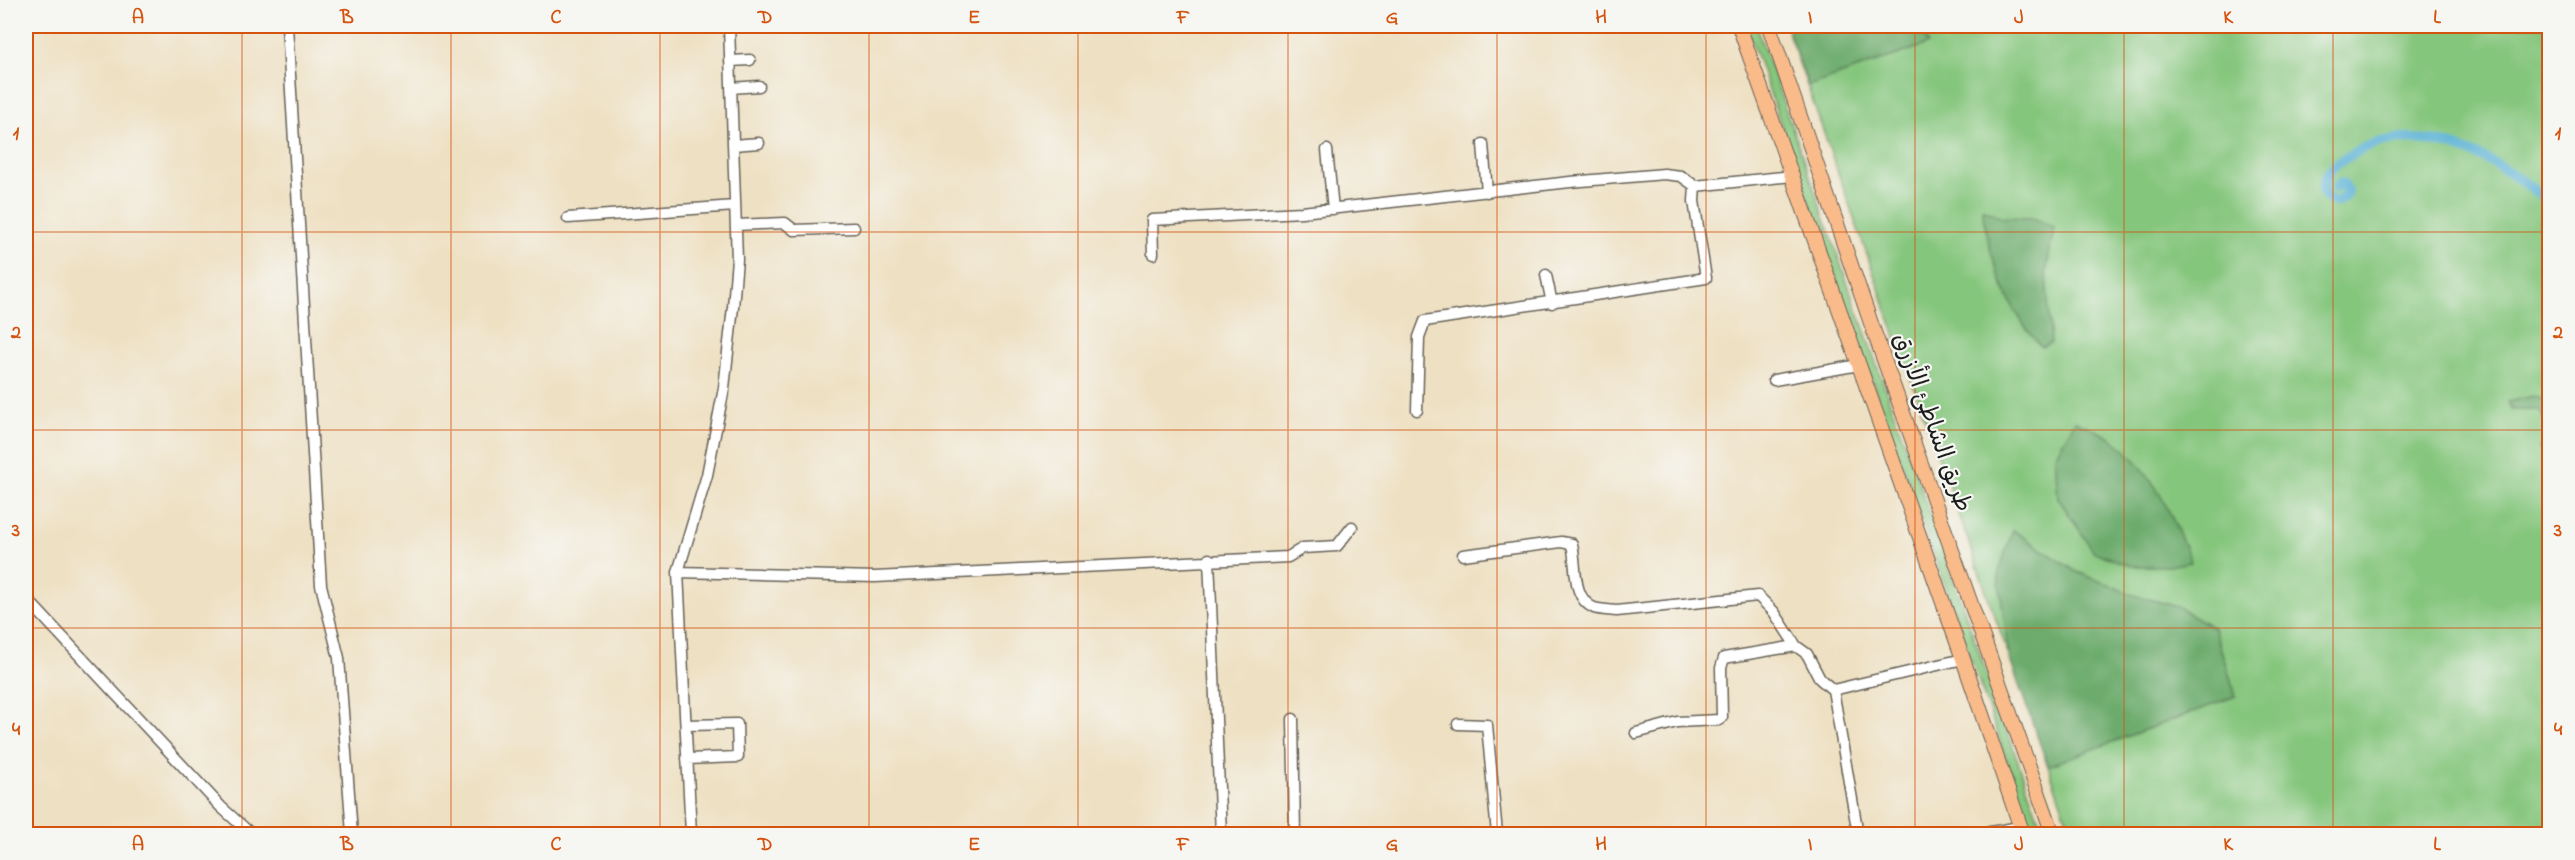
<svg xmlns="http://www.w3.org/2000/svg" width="2575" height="860" font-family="'Indie Flower','Playpen Sans Arabic',sans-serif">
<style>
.green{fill:#85c67d;stroke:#50714c;stroke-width:1.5}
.forest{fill:#6cab6c;stroke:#446444;stroke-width:1.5}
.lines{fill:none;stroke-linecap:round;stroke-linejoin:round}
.canal{stroke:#59b1d6;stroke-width:10}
.minor-casing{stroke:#666156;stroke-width:13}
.major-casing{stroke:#666156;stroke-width:16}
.minor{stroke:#fff;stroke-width:10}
.major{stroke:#fabb8b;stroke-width:14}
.grid{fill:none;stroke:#d4530e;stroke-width:1.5;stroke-opacity:0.55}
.labels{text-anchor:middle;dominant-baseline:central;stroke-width:4.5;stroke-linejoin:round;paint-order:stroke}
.street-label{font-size:24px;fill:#1c1c1c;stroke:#f6f6f2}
.neatline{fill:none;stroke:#d4530e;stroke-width:2}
.grid-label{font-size:20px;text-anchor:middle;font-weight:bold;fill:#d4530e}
</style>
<rect width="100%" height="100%" fill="#f6f6f2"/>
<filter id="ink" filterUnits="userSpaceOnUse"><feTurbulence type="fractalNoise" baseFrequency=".0167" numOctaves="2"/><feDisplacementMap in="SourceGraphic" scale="12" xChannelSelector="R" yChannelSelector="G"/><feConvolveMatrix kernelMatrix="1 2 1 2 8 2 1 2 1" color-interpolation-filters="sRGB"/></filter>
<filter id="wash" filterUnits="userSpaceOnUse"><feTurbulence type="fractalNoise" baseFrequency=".008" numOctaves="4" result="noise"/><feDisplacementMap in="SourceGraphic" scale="24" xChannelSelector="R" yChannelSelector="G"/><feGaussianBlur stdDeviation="1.35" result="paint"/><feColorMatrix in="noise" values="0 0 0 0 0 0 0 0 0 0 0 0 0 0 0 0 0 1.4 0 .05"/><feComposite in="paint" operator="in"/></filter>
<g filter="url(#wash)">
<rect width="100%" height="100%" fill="#eee0c2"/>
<path class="green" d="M1746 26H1756L2044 834H2033Z
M1786 26H2549V834H2072Z"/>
<path class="forest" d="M1786 26H1922L1928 44 1808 86Z
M1982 208 2001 217 2033 218 2054 227 2046 273 2051 343 2041 347C2007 308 1989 259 1982 208Z
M2533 396 2549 402V434L2540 410H2511L2508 402Z
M2075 421C2088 427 2105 433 2116 442 2155 473 2173 517 2191 562L2168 566H2131L2094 552 2058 498 2055 456Z
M2549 444H2550L2549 476 2539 447Z
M2013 530 2075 571 2131 594 2178 607 2214 628 2236 696 2048 766 2009 657 1998 574Z"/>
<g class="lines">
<path class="canal" d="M2336 188 2340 183 2344 185 2347 191 2344 198 2336 202C2326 199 2321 193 2324 182 2329 167 2340 161 2353 154 2415 115 2505 159 2550 205"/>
</g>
</g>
<g filter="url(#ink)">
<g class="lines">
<g class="minor-casing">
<path id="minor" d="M287 26 321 585 339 658 352 834
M730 61 750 60
M731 88 759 86
M1483 144 1487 192
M733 145 759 143
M1327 150 1333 209
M568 218 735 206
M736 225 785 223 794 230 854 228
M1153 254 1152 220 1302 212 1570 182 1664 174 1681 176 1695 186
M1546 275 1552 303
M1774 380 1859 365
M1417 410 1419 337 1425 321 1706 278 1694 201 1695 186 1792 176
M1463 555 1561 542 1572 544C1577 564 1571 598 1594 608 1600 610 1610 610 1617 611L1758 596 1774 612 1796 646 1807 654 1820 679 1833 690
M1209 559 1221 834
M678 572 875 577 1288 557 1303 548 1337 546 1352 527
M26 598 221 807 251 834
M1293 719 1295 834
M1458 724 1487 725 1497 834
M686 725 737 724 738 757 687 759
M1636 733 1677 722 1719 720 1722 717 1721 668 1724 658 1796 646
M691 834 678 572 707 475 724 388 733 307 737 259 729 26
M1858 834 1833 690 1963 659
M1979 834 2020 827"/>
</g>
<g class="major-casing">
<path id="major" d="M1739 26 1963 659 2023 834
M1769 26 1873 329 2053 834"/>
</g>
<use href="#minor" class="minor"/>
<use href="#major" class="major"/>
</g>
</g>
<path class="grid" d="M242 26V834M451 26V834M660 26V834M869 26V834M1078 26V834M1288 26V834M1497 26V834M1706 26V834M1915 26V834M2124 26V834M2333 26V834M26 232H2550M26 430H2550M26 628H2550"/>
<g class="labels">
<g class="street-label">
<text transform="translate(1931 423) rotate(70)">طريق الشاطئ الأزرق</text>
</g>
</g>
<rect width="2575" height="860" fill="none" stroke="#f6f6f2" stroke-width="66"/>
<rect x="33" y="33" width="2509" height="794" class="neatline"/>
<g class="grid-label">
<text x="138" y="23">A</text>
<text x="347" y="23">B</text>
<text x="556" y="23">C</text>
<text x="765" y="23">D</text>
<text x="974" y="23">E</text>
<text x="1183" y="23">F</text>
<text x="1392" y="23">G</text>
<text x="1601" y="23">H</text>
<text x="1810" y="23">I</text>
<text x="2019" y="23">J</text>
<text x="2228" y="23">K</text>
<text x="2437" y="23">L</text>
<text x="16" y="139">1</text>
<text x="2558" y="139">1</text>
<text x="16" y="338">2</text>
<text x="2558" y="338">2</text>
<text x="16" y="536">3</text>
<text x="2558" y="536">3</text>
<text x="16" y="735">4</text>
<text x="2558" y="735">4</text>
<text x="138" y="850">A</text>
<text x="347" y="850">B</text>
<text x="556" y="850">C</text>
<text x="765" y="850">D</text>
<text x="974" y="850">E</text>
<text x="1183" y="850">F</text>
<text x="1392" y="850">G</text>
<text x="1601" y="850">H</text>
<text x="1810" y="850">I</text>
<text x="2019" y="850">J</text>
<text x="2228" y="850">K</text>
<text x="2437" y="850">L</text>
</g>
</svg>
